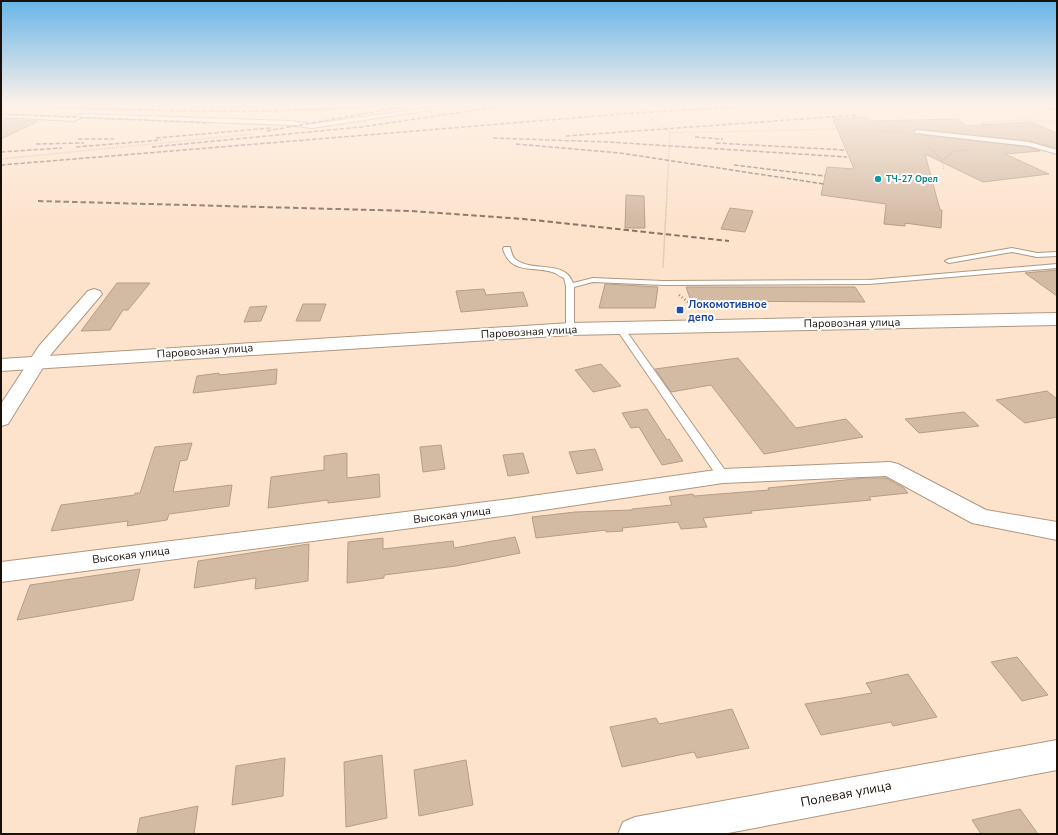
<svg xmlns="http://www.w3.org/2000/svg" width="1058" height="835" font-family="'Nunito Sans',sans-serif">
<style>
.building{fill:#d2baa3;stroke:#b59d87}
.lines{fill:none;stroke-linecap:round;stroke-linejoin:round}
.lane-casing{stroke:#af9781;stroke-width:2}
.street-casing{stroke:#af9781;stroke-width:2}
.secondary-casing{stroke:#af9781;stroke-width:2}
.path-far1{stroke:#9c8a79;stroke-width:1.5;stroke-dasharray:0.5 1.5;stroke-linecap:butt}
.path{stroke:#9c8a79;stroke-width:2.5;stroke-dasharray:1 2.5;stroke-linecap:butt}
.lane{fill:#fff;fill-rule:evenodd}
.street{fill:#fff;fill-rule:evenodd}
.secondary{fill:#fff;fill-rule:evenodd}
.rail-far1{stroke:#867566;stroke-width:1.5;stroke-dasharray:4.5 2;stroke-linecap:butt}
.rail{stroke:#867566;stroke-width:2;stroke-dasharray:5.5 3;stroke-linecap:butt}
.path-bridge{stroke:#9c8a79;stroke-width:1.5;stroke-dasharray:0.5 1.5;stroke-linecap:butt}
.culture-dot{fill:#0f9aa8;stroke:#fff;stroke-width:1.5}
.transit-dot{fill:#1a4fb4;stroke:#fff;stroke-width:1.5}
.labels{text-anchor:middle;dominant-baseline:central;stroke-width:4;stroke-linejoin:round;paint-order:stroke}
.far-culture-label{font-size:9px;font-weight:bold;fill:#0d838f;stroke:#fff;text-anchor:start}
.transit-label{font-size:11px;font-weight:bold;fill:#164399;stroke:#fff;text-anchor:start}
.street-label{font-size:11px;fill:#191008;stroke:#fff}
.near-street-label{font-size:13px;fill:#191008;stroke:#fff}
</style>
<rect width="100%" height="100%" fill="#fde3cc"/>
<path class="building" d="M864 117 871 121 958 119 966 126 1031 122 1057 133V148L1029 141 916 129 914 131 915 134 1029 147 1040 151 1005 154 1049 174 983 182 925 154 940 210H942L941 228 905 223V226L884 224 886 204 821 195 827 167 854 169 833 119Z
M1 119 39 121 1 139Z
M626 195 644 196 645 228H625Z
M730 208 753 211 745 232 721 229Z
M1057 270V296L1025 273Z
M117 283H150L128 310H123L110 330 81 331Z
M605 284 658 287 655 308H599Z
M686 287H855L865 302 691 301Z
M484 289 486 295 523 292 528 306 461 312 456 291Z
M303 304H326L320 321H296Z
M267 306 261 321 244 322 250 307Z
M738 358 796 428 846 419 863 437 764 454 711 385 671 392 655 369Z
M601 364 621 386 593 392 575 370Z
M277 369 276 384 193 393 197 376 219 373V375Z
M1047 391 1057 399V417L1025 423 996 400Z
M647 409 667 440 669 439 683 461 662 465 639 427 631 428 622 413Z
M964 412 979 426 919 433 905 419Z
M192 443 187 460 180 461 173 492 232 485 229 506 169 514 167 520 127 526 128 521 51 531 61 505 135 495V493H140L155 447Z
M441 445 445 469 423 472 420 447Z
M595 449 603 470 577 474 569 452Z
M347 453V478L379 474 380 497 328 503V500L268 508 271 477 324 470V456Z
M523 453 529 473 508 476 503 455Z
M864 478H886L904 488 908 493 869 497 871 500 751 511 752 513 703 518 707 527 681 529 678 522 622 528 623 531 606 532V530L536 538 532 517 575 512 632 510V509L672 505 669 497 693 494 694 496 769 490 768 488Z
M515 537 520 553 456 566 384 575V578L347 583 348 542 383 538V549L453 541 454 548Z
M309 544 308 581 255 589 256 578 194 588 198 561Z
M140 569 133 600 17 620 30 585Z
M1017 657 1048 695 1022 701 991 662Z
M908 674 937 717 893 726 891 722 821 735 805 704 872 693 866 683Z
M732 709 749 748 697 758 694 752 622 767 610 727 656 718 659 724Z
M382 755 387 818 346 827 344 762Z
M285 758 283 796 232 805 236 766Z
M466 760 473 805 419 816 414 770Z
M198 806 194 834H137L140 818Z
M1020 809 1038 834H981L972 820Z"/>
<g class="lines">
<g class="lane-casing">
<path id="lane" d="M449 105H463L312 128 290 125 83 117 74 121 1 117V115L73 117 82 114 290 121 312 124Z
M917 130 1029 142 1057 150V154L1029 146 915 133V131Z
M504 247H510C511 251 512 256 515 259 531 273 565 259 573 283L593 278 663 281 869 280 1057 264V268L869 284 663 285 593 282 574 287V329L570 332 566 329V286L564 278C561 277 558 275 555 273 536 265 511 276 503 249Z
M1012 248 1037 253 1057 252V256L1037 257 1012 252 949 263 945 261 949 259Z
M619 324 622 325 727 473 728 476 727 479H719L615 327Z"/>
</g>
<g class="street-casing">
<path id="street" d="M94 289 100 291 102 294 52 353 8 424 1 426V404L39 346 88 291Z
M890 462 898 464 986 510 1057 522V540L972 523 886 476 723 483 510 515 1 582V562L510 499 723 469Z
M1057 740V770L723 834H618L623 822 635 817Z"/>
</g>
<g class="secondary-casing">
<path id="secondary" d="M1057 313V325L570 335 1 371V359L570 323Z"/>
</g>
<path class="path-far1" d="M637 106 645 105
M990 127 982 124 987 122 1028 120 1057 122
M670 133 832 129 905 132
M927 144 942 161 944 170
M1 159 252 134
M942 161 954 151 968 150"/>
<path class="path" d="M679 295 698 310"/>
<use href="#lane" class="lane"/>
<use href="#street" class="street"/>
<use href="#secondary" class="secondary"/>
<path class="rail-far1" d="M1 105C129 110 256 116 384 105
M1049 109H1057
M1 114 210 123
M267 131 413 105
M566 136 858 115
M695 137 723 139
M156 138 271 128
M493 138 608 142 847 157
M78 139H114
M716 143 846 150
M36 144 84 143
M516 144 620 153 824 184
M76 147 161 140
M152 147 361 127 511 105
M1 152 62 148
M1 165 634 113 773 105
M734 165 825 176"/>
<path class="rail" d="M38 201 411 211 524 219 729 241"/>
<path class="path-bridge" d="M636 105 670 133 663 268"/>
</g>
<linearGradient id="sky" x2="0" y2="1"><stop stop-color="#67b5e8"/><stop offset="0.47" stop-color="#fef2e8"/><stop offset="1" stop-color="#fef2e8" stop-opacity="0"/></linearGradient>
<rect width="1058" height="222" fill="url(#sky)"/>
<circle class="culture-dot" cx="878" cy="179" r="4"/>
<rect class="transit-dot" x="676" y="306" width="8" height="8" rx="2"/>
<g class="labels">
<g class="far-culture-label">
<text x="886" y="179">ТЧ-27 Орел</text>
</g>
<g class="transit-label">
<text x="688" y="304">Локомотивное<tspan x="688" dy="13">депо</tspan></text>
</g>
<g class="street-label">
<text transform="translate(852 323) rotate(-1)">Паровозная улица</text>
<text transform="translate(529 332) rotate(-3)">Паровозная улица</text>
<text transform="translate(205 351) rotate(-4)">Паровозная улица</text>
<text transform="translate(452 515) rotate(-7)">Высокая улица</text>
<text transform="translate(131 555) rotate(-7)">Высокая улица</text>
</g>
<g class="near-street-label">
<text transform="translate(846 794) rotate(-11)">Полевая улица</text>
</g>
</g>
<rect width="1058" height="835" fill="none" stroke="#191008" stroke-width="4"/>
</svg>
